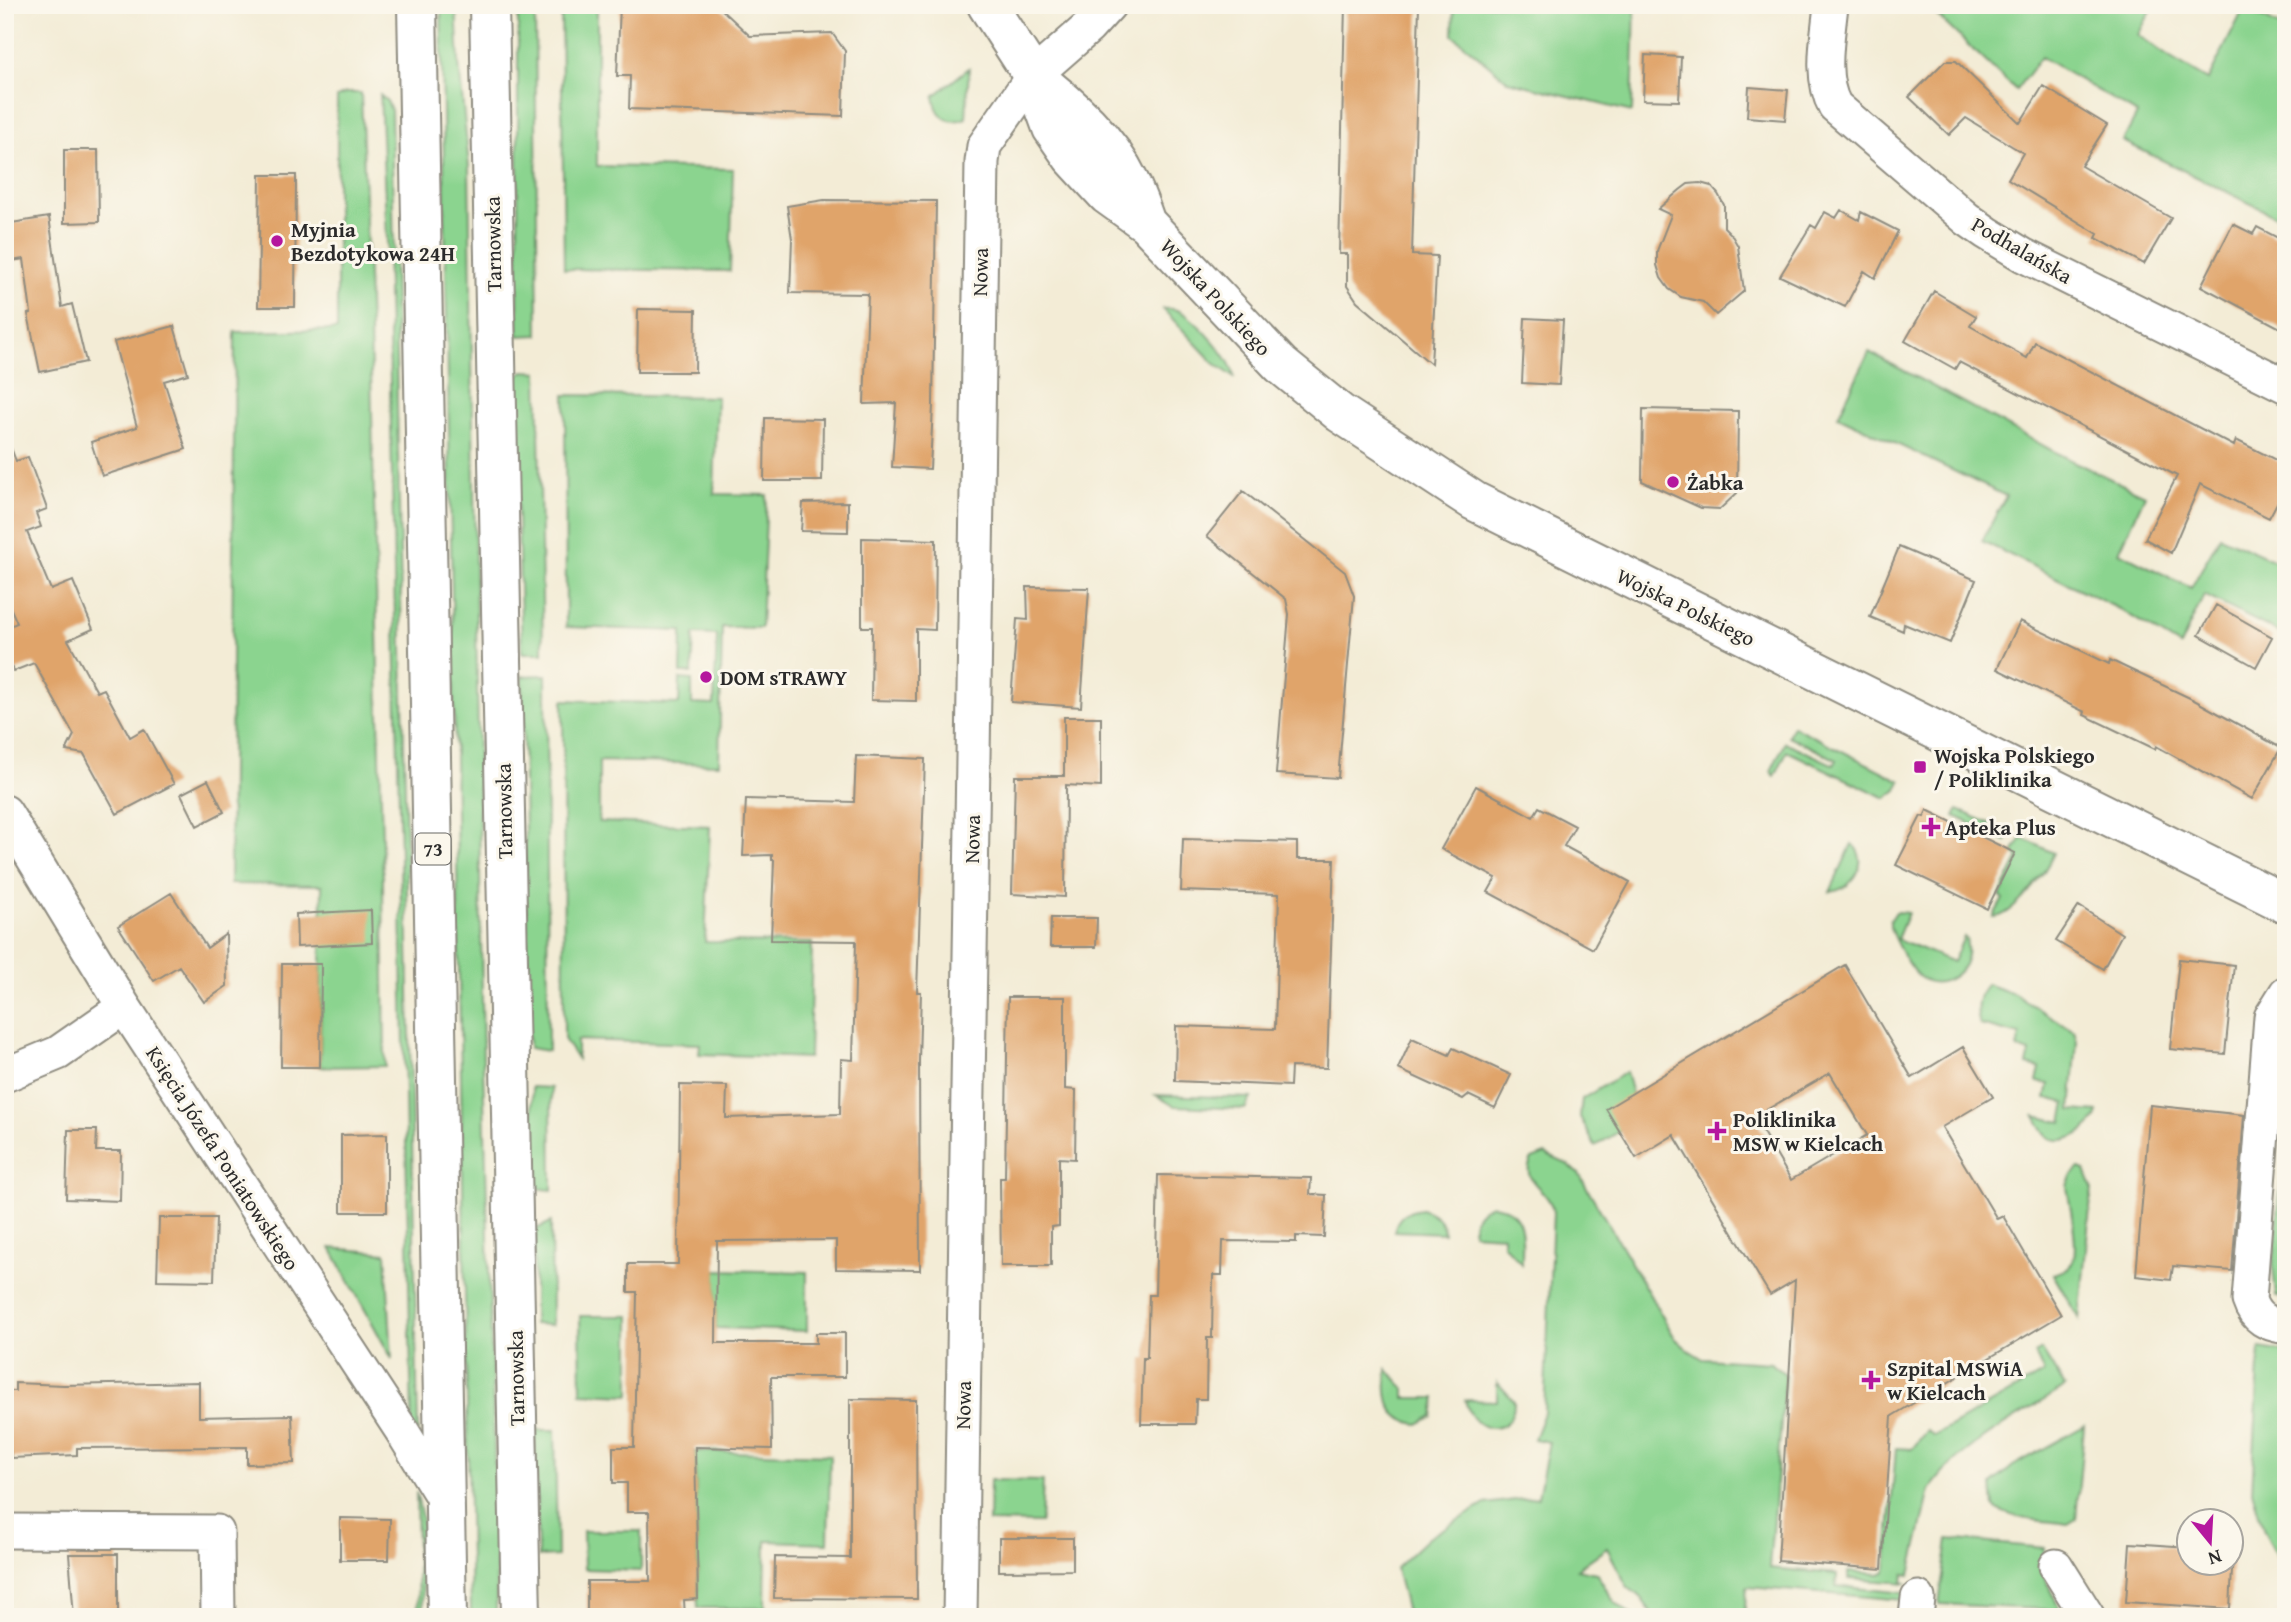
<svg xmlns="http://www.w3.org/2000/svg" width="2291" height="1622" font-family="'Gentium Book Plus',serif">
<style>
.green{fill:#8bd48f;stroke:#5b805d;stroke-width:2}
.building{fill:#e0a46b;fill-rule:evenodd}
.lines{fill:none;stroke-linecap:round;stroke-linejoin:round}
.street-casing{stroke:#8f8c80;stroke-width:37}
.secondary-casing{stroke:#8f8c80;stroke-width:42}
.primary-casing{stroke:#8f8c80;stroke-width:42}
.street{stroke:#fff;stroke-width:33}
.secondary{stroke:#fff;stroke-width:38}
.primary{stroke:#fff;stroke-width:38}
.poi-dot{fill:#b5179e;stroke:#fbf7ec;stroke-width:2.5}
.labels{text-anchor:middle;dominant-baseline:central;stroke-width:6;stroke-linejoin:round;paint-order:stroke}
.shield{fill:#fbf7ec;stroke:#696865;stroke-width:2}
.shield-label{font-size:19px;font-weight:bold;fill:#2b2b2b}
.poi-label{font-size:21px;font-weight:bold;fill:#2b2b2b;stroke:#fbf7ec;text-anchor:start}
.street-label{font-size:21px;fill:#2b2b2b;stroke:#fbf7ec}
</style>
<rect width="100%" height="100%" fill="#fbf7ec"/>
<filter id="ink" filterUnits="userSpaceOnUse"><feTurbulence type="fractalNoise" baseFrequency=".0143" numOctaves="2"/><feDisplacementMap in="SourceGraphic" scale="14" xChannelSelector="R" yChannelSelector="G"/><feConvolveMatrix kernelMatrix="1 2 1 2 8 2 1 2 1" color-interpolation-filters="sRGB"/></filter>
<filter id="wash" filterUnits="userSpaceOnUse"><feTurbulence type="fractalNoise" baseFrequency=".00686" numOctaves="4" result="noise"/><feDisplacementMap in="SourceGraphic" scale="28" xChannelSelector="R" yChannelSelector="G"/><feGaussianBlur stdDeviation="1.57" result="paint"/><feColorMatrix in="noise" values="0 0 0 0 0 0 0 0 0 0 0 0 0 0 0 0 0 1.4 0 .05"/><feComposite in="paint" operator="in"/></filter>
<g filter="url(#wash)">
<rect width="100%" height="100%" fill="#f3ecd6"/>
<path class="green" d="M441 5H456L459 64 469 167 483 1063 497 1547 496 1617H471Z
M518 5H535L538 335 518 336Z
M561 5H597V166L733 169 730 271 564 269Z
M1454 5H1635L1632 112 1508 81 1453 35Z
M1932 5H2154L2138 35 2169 57 2208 80 2244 8 2286 29V221L2123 141 2137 114 2041 57 2016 90 1929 8Z
M969 68 966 118C947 126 936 115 934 96Z
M346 93H361L370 328 383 885 385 1066 320 1067 322 885 230 884 235 332 337 330V97Z
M380 95 387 101 391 110 418 1432 412 1426 387 240Z
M1163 309C1171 308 1179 310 1185 314 1201 326 1232 358 1234 377L1214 363Z
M1869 352 2068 459 2145 495 2119 552 2191 588 2220 536 2286 566V636L2204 595 2180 646 2121 610 1982 541 2006 496 1838 416Z
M524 371 538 372 543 653H522L514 386 518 376Z
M565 395 717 397 714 494 767 495 761 628 722 627 719 764 599 761V822L710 826 705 942 812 943 809 1058 699 1054 700 1044 577 1040V1059L564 1039 563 700 679 704 680 679 692 680V704L714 705 717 635 694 634 692 673H681L682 631 566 627Z
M546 675 548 1051 529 1048 522 676Z
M1793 726 1901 781 1897 790 1886 798 1787 751 1775 776 1771 771 1785 742 1834 765 1837 760 1788 736Z
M1958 810 2010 832 2006 841 1955 816Z
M2022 838 2054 853C2046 871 2014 918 1993 917L2003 899 2000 896 2019 857 2013 853Z
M1852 844C1872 862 1852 890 1830 892Z
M1896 912 1908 913 1897 939 1953 962 1964 937 1966 939C1967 944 1968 950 1967 955 1964 976 1938 990 1921 978 1910 971 1894 940 1890 927V921Z
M1986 984 2014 994 2074 1031 2077 1041 2071 1110 2098 1112C2095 1128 2063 1149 2047 1136 2042 1131 2039 1123 2035 1116L2062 1122 2066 1103 2046 1098 2049 1084 2037 1082 2040 1068 2027 1065 2030 1052 2017 1048 2020 1035 1980 1025C1975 1010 1977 997 1986 984Z
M1626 1072 1632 1094 1620 1131 1595 1146 1580 1117 1582 1099Z
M532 1087 551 1088 552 1190 532 1188Z
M1156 1095 1251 1098 1245 1109 1174 1106Z
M2286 1128V1300L2276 1296 2273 1267Z
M1545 1154 1569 1165 1579 1174 1675 1338 1687 1349 1703 1359 1771 1363 1785 1374 1769 1568 1837 1574 1836 1586 1905 1593 1904 1600 1747 1587 1744 1617H1655L1640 1597 1627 1586 1607 1548 1577 1569 1596 1573 1614 1601 1634 1617H1408L1396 1568 1428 1538 1485 1504 1538 1497 1549 1442 1534 1439 1544 1413 1553 1213C1551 1188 1518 1183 1532 1159Z
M2079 1168 2085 1170 2092 1188 2079 1319 2053 1274C2060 1272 2068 1270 2072 1263 2080 1249 2069 1203 2067 1186L2071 1176Z
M1493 1205C1527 1211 1522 1236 1522 1264L1503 1244V1235L1472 1233C1473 1218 1477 1209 1493 1205Z
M1422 1209C1434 1214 1443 1219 1444 1233L1394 1231C1398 1215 1407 1211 1422 1209Z
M551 1222 552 1325 534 1324V1230Z
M331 1248 386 1253 392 1359Z
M716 1270 807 1272V1331L716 1328Z
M580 1316H630V1395L581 1393Z
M2260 1348 2286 1352V1558L2278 1557 2264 1531 2252 1491Z
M2042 1350 2065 1387C2022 1415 1958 1446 1930 1490L1910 1575 1904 1574 1903 1581 1908 1583 1849 1579V1572L1880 1574 1886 1571 1896 1448 1912 1449 1927 1430 1934 1436 2044 1373 2035 1354Z
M1387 1369 1405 1389V1398H1436L1433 1416 1418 1424C1385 1419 1386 1396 1387 1369Z
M1497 1382 1514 1401C1515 1434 1475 1440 1465 1400L1497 1401Z
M2084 1426 2076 1519 2068 1524C2044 1520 2015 1521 1994 1507L1992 1484 2013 1466Z
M535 1430H555L557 1556 538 1557Z
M695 1451 830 1455 828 1543 766 1541 765 1608H698Z
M990 1480 1043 1481 1041 1523 989 1522Z
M416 1492 422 1517 423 1614H418Z
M583 1531H641V1571L584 1569Z
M1948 1539 2044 1548 2043 1574 2060 1610 1939 1604Z"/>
<g id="blocks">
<path class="building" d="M620 5H717L750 36 832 33 845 51 843 116 629 109 630 76H617Z
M1345 5H1419L1412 255 1437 256 1431 364 1357 301 1347 286V254H1339Z
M1645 55 1681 57 1679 101 1643 100Z
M1945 61H1956L2020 123 2043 86 2107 125 2081 166 2171 218 2144 264 2096 238 2098 234 2008 179 2023 153 1966 118 1949 135 1909 97Z
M1749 87 1788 90 1785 120 1747 117Z
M64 150H98L99 222 64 223Z
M260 175H296L295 307H258Z
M1700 183 1711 186 1718 194 1724 205V227L1731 234 1738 246 1744 291 1716 315 1703 302 1681 297 1669 289 1661 278 1657 265V251L1671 215 1658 209 1680 190 1688 184Z
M824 200 936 201 933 405 930 469 892 467 896 403 864 404 868 294 790 293 792 239 787 206Z
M1841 210 1859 220 1861 212 1898 231 1875 278 1864 271 1845 307 1780 276 1811 225 1816 228 1825 212 1836 218Z
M49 217 62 307 72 304 86 362 40 372 28 314 31 313 24 259 5 262V224Z
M2233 224 2253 234 2257 227 2286 242V331L2201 286Z
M1934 291 1976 316 1970 326 2027 358 2035 342 2234 446 2236 440 2286 465V486L2269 518 2200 484 2171 553 2145 539 2177 476 1959 362 1955 369 1905 341Z
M638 309 696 310 695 372H637Z
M1525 318 1563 320 1559 385 1522 383Z
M174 326 188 374 164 381 186 449 102 476 91 442 137 427 114 342Z
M1643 409 1738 411 1737 493 1720 509 1701 508 1642 481Z
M765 418 823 419 822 481H764Z
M5 440H8L16 461 28 457 47 509 36 513 41 527 27 532 51 590 73 581 93 629 68 640 97 692 104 689 130 737 144 729 174 784 117 814 84 754 66 751 74 735 34 663 14 671 5 650V628L17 623 5 595Z
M1243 491 1345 572 1354 596 1338 778 1276 774 1289 614 1286 599 1207 536Z
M848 502V532L801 531 803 503Z
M862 538 936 540 935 630 916 629V701L871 700 872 627H862Z
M1899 547 1976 580 1950 643 1904 624 1903 631 1870 617Z
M1027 587 1089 588 1081 707 1011 702 1017 619 1028 620Z
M2216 605 2272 637 2256 667 2199 635Z
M2020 621 2109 664 2110 660 2194 700 2281 748 2252 799 2156 746 2155 749 2084 715 2085 712 1997 669Z
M1064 717H1101V787L1066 785 1065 897 1012 894 1015 776H1064Z
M856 756 925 759 917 992H921L919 1061 920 1270 836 1269V1240L717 1241 716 1343H816V1333H845V1377H771L772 1449 695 1447 698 1599 684 1600 685 1617H587V1581H650L649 1512H627V1483H613V1447H634L637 1292H628V1264H678L680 1085 727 1086 726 1118 840 1114 841 1059 853 1060 856 941 771 940 774 860H772V855L743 856 746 799 854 802Z
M208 780 224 812 197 826 181 794Z
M1476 786 1533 817 1539 807 1575 826 1564 846 1630 882 1593 949 1488 892 1496 878 1441 849Z
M1927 810 2015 853 1987 909 1896 865 1921 816 1924 817Z
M1183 839 1297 842V859H1334L1327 1068 1291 1067 1290 1086 1175 1081 1176 1026 1275 1029 1279 894 1181 891Z
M171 893 207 948 226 934 227 986 204 1002 179 966 154 981 118 926Z
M2079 906 2122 934 2103 969 2056 941Z
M371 910 372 943 297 947 296 914Z
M1051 918H1097L1096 947H1050Z
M2179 959 2234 965 2225 1054 2170 1049Z
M282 964H321L320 1067H281Z
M1845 965 1912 1078 1963 1047 1993 1097 1942 1127 1997 1219 2003 1216 2061 1315 1892 1416 1882 1569 1778 1561 1795 1280 1770 1295 1674 1135 1636 1158 1606 1109ZM1830 1073 1867 1135 1791 1180 1754 1117Z
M1008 997H1065V1089L1076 1090 1075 1159 1059 1158V1226L1051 1227V1266H1001L1000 1178H1005Z
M1412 1038 1449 1055 1453 1048 1511 1075 1495 1108 1468 1095 1463 1099 1398 1069Z
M2150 1105 2244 1115 2232 1271 2173 1266 2171 1280 2136 1276Z
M68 1130H97L96 1151H121L120 1201 66 1199Z
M387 1134V1212H341V1135Z
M1158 1175 1311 1178 1310 1194 1326 1195 1324 1237 1296 1236V1242L1223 1241 1222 1275H1213L1212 1338H1207L1206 1399H1196L1195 1424H1141L1143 1358H1147L1149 1295H1155Z
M159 1218H216L214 1281 157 1280Z
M199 1382V1417L292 1415 294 1463 247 1464V1447L77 1448V1455L11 1458 10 1449H5V1391H15V1383L64 1385Z
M850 1399 916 1400 917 1599 774 1598 775 1557 850 1558Z
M340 1518 390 1519 389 1560H340Z
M999 1538H1073V1570L999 1571Z
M2130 1543 2189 1547V1563H2231L2233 1550 2230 1609 2126 1602Z
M69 1554H118V1617H74Z"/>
</g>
</g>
<g filter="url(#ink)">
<use href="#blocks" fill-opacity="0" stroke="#8f8c80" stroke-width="2"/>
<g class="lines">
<g class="street-casing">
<path id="street" d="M1831 5C1828 37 1819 77 1835 106L1967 219 1987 233 2023 255 2286 386
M5 812 124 1007 402 1431 445 1501
M2286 993 2271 1017 2249 1300C2255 1319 2267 1324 2286 1327
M5 1075 58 1053 124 1007
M5 1531 217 1532 218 1617
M2056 1566 2088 1617
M960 1617 982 162 984 146 1033 76 1089 27 1109 5
M1916 1617 1918 1598"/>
</g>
<g class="secondary-casing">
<path id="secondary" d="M987 5 1033 76 1052 128 1072 157 1107 195 1146 223 1281 365 1340 413 1474 501 2286 904
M1033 76C1071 105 1109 139 1130 183 1137 196 1141 210 1146 223"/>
</g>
<g class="primary-casing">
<path id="primary" d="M417 5 447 1617
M489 5 521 1617"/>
</g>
<use href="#street" class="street"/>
<use href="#secondary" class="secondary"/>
<use href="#primary" class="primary"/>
</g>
</g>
<g class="poi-dot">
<circle cx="277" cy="241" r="7"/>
<circle cx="1673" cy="482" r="7"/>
<circle cx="706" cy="677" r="7"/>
<rect x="1913" y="760" width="14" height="14" rx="3.5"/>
<path d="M1927.5 816.5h7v7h7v7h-7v7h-7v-7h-7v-7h7z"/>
<path d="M1713.5 1120.5h7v7h7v7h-7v7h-7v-7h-7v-7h7z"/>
<path d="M1867.5 1369.5h7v7h7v7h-7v7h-7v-7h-7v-7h7z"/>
</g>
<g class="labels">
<rect class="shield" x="415.5" y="833.5" width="35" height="31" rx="5"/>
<g class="shield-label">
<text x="433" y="849">73</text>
</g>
<g class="poi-label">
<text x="291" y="229">Myjnia<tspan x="291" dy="24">Bezdotykowa 24H</tspan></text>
<text x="1687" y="482">Żabka</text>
<text x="720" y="677">DOM sTRAWY</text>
<text x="1934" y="755">Wojska Polskiego<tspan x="1934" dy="24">/ Poliklinika</tspan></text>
<text x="1945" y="827">Apteka Plus</text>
<text x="1733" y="1119">Poliklinika<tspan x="1733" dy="24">MSW w Kielcach</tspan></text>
<text x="1887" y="1368">Szpital MSWiA<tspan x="1887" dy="24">w Kielcach</tspan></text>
</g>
<g class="street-label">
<text transform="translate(493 244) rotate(-91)">Tarnowska</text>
<text transform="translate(2022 250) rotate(30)">Podhalańska</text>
<text transform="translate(980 272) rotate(-89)">Nowa</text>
<text transform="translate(1216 297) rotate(47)">Wojska Polskiego</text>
<text transform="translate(1686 607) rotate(26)">Wojska Polskiego</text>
<text transform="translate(504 811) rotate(-91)">Tarnowska</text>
<text transform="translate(972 839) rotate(-89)">Nowa</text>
<text transform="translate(223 1158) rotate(57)">Księcia Józefa Poniatowskiego</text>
<text transform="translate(516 1378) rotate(-91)">Tarnowska</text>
<text transform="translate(963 1405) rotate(-89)">Nowa</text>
</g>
</g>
<rect width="2291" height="1622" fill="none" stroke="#fbf7ec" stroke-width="28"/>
<g transform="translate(2210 1542) rotate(162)"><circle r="33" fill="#fbf7ec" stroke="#a8a59f" stroke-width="2"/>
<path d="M0-5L12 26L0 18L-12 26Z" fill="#b5179e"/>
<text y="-10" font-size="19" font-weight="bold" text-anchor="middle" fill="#2b2b2b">N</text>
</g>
</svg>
